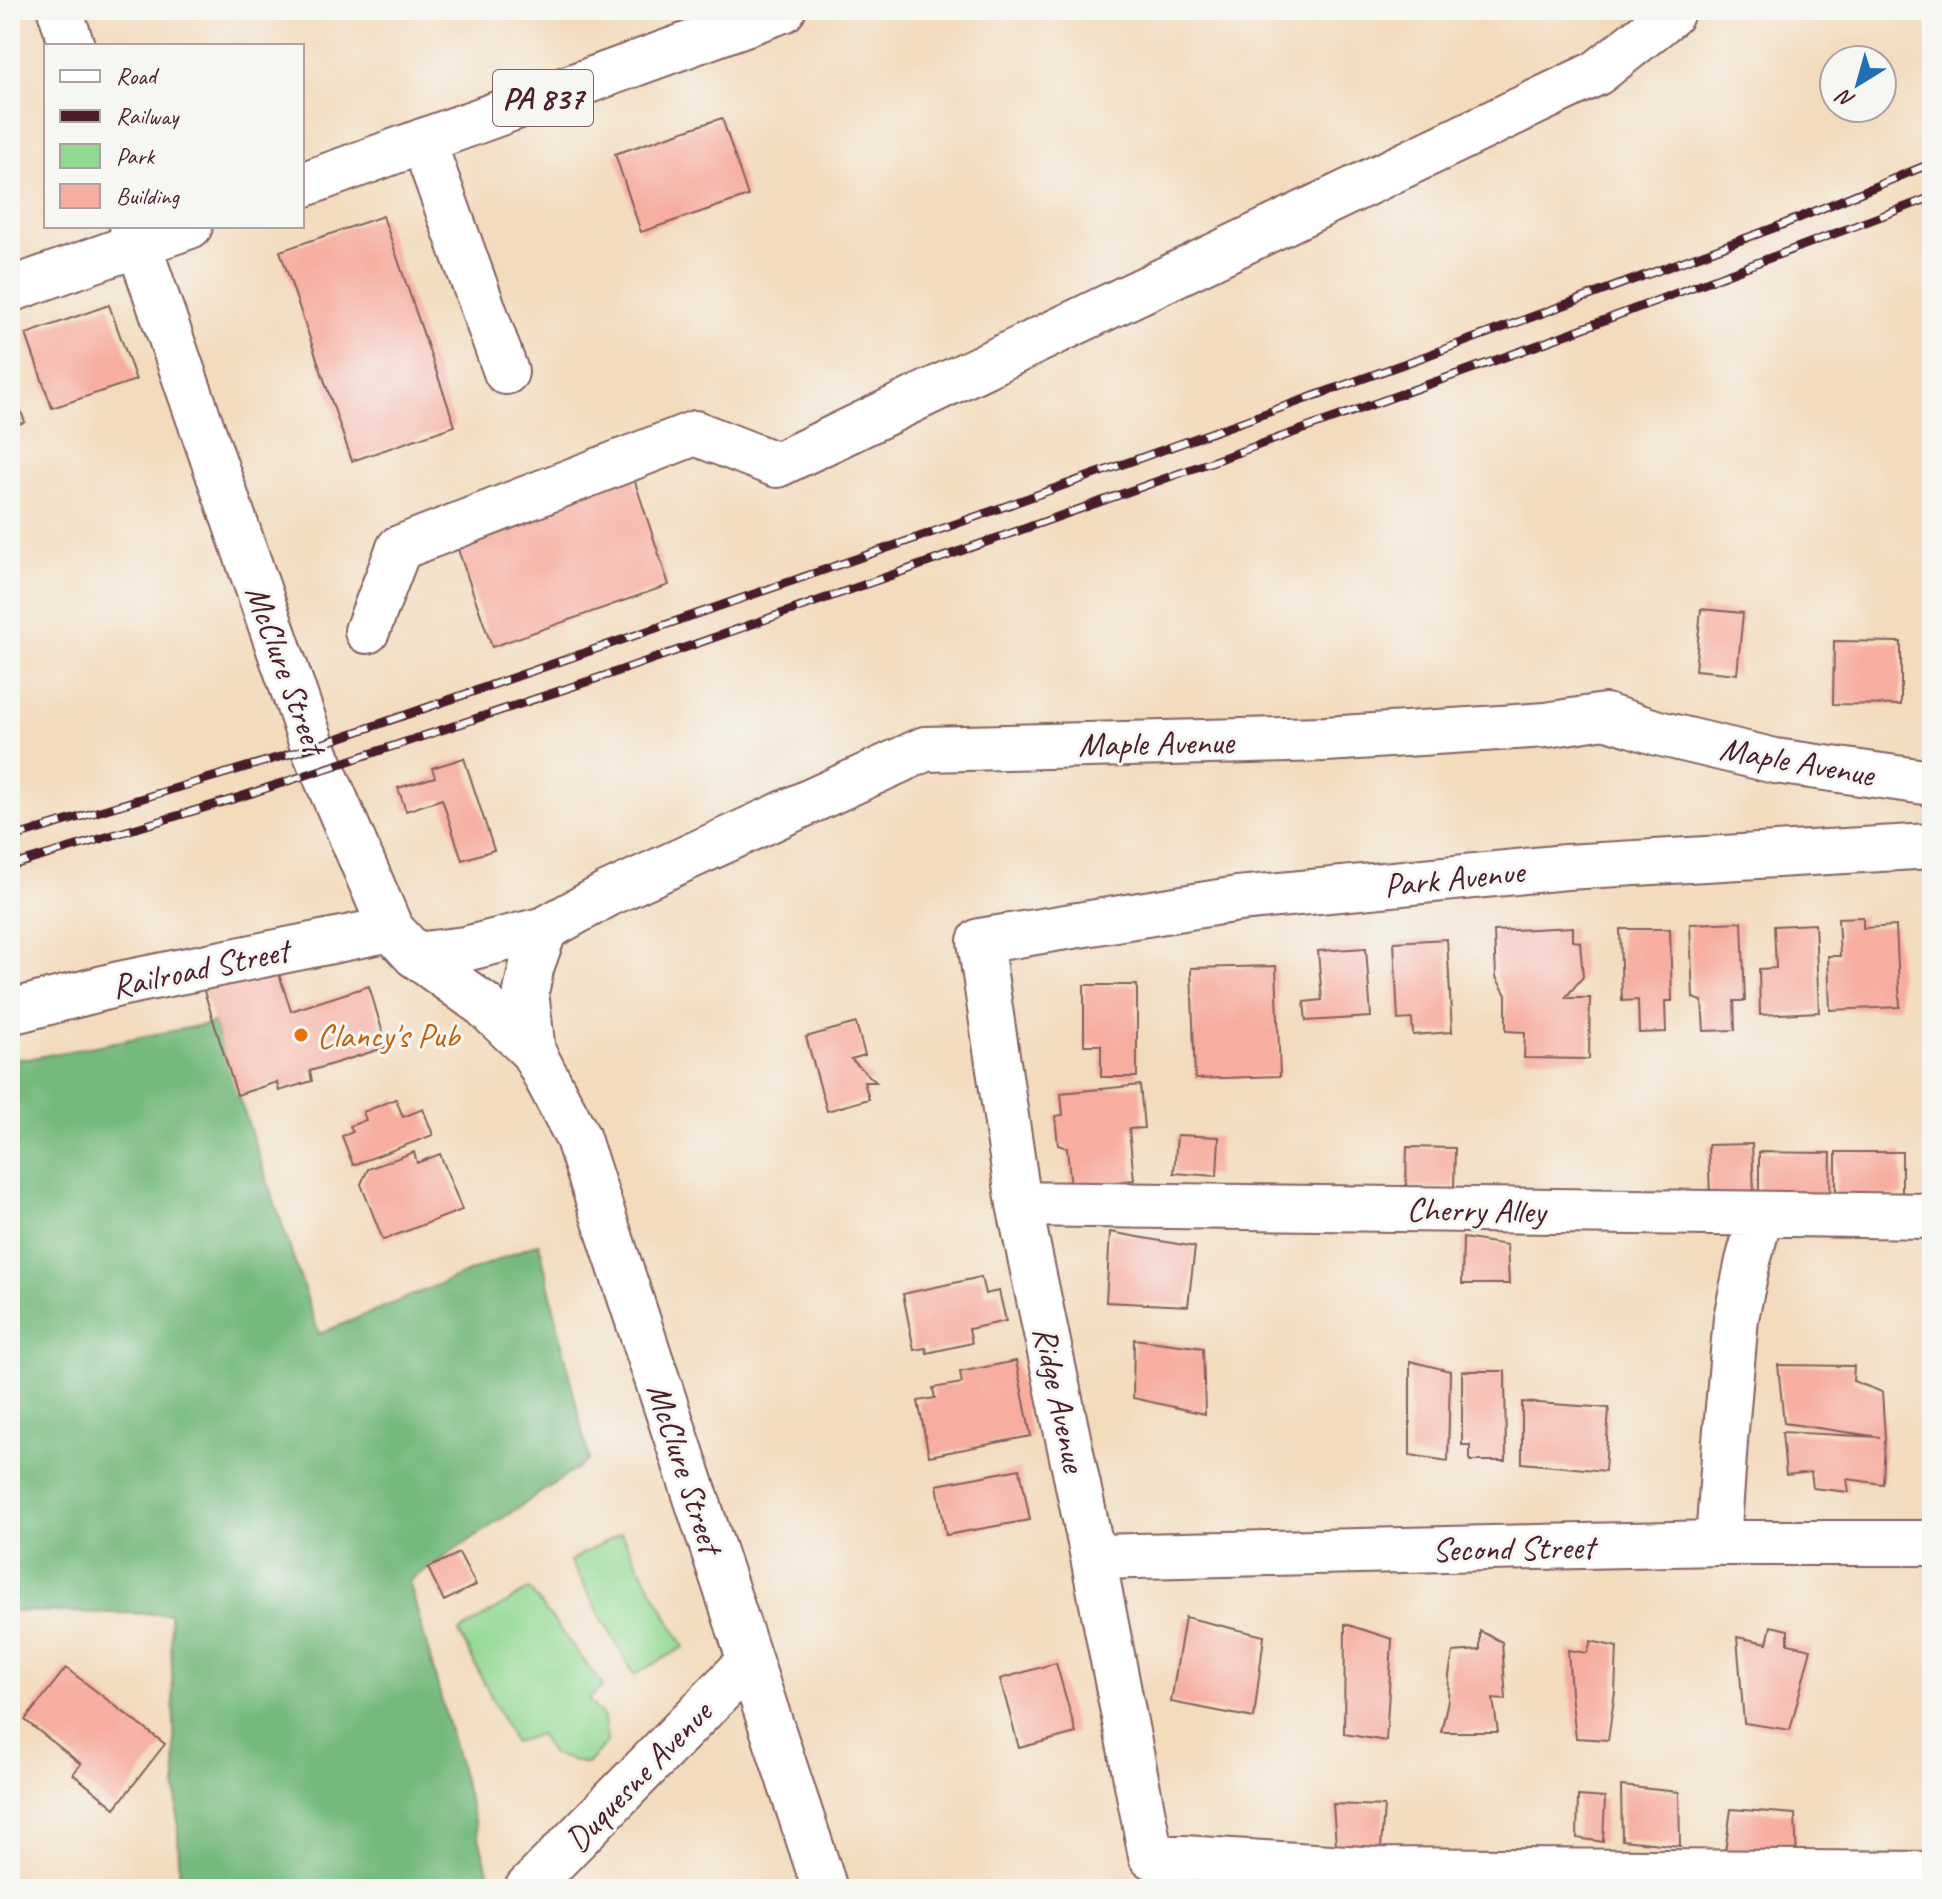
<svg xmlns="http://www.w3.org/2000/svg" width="1942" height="1899" font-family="Caveat,sans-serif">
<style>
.green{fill:#92d993;stroke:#6e7c5f;stroke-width:2}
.forest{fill:#75b97d;stroke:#606c54;stroke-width:2}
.building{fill:#f7ada0}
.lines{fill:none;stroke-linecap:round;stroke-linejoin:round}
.minor-casing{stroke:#85615e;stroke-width:48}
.major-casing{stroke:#85615e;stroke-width:48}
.minor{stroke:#fff;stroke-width:44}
.major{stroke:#fff;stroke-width:44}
.rail-casing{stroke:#4a1f2b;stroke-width:9}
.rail{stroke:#f6f6f2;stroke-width:6;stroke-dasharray:18;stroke-linecap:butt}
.food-dot{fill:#e8710a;stroke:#f6f6f2;stroke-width:3}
.labels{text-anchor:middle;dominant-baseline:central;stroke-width:6;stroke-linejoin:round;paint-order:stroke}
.shield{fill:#f6f6f2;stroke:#7e6067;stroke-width:2}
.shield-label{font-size:32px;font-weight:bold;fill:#4a1f2b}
.street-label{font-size:34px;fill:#4a1f2b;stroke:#f6f6f2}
.food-label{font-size:34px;fill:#c56008;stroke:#f6f6f2;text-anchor:start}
</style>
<rect width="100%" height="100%" fill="#f6f6f2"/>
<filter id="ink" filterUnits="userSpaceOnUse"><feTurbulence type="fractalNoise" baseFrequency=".0125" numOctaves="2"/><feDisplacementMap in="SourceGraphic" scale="16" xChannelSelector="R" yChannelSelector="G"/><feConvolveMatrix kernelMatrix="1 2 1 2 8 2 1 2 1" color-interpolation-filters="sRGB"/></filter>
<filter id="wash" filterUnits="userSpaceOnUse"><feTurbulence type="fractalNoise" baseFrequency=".006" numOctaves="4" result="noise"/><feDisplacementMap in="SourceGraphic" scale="32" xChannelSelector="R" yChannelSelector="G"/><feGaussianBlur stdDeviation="1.8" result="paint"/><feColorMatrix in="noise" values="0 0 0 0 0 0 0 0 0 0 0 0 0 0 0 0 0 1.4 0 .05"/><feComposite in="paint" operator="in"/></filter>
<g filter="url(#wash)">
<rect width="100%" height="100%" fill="#f3dbbd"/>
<path class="green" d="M621 1533 684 1647 634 1675 570 1561Z
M529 1589 603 1686 588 1700 604 1718 607 1742 587 1764 552 1755 539 1734 514 1743 459 1632Z"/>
<path class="forest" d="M214 1023 319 1334 539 1243 589 1460 409 1581 488 1871 475 1889H180L170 1614 10 1611V1058L28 1059Z"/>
<g id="blocks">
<path class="building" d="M722 118 748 196 641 232 615 154Z
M383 216 455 426 352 461 280 251Z
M109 305 136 380 52 408 26 334Z
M10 383 25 422 10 427Z
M633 476 669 585 492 647 454 538Z
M1701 609 1743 613 1737 674 1695 670Z
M1834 641 1901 642V705L1833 704Z
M464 758 494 850 462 860 442 799 406 811 398 788 435 777 432 768Z
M1863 917V928L1896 926 1900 1007 1830 1010 1828 956H1840L1838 918Z
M1742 922 1745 1001H1734L1735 1030 1704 1031 1702 1001 1693 998 1690 924Z
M1815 924 1819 1012 1760 1015 1759 969 1776 968 1774 926Z
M1573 927V941L1580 942 1583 977 1565 998H1590L1589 1059 1524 1058 1525 1032 1506 1031V995L1496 977 1494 931Z
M1620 929H1670L1672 1001H1665L1666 1032 1639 1033 1638 1000 1622 1001Z
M1447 939 1452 1032 1413 1035 1412 1019 1398 1020 1394 942Z
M1366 948 1371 1017 1306 1021 1304 1002 1322 1000 1318 951Z
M276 965 291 1011 369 986 387 1047 310 1071 312 1081 279 1091 277 1082 237 1095 203 988Z
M1276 966 1280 1076 1195 1079 1191 968Z
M1084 985H1137V1077H1101V1045H1084Z
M856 1023 865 1055 851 1059 876 1082H864L869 1099 827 1111 806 1037Z
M1140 1085 1144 1128 1129 1129 1134 1180 1071 1187 1067 1148 1058 1145 1055 1116 1063 1115 1061 1093Z
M396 1099 403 1117 423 1109 433 1135 353 1165 342 1136 353 1132 350 1126 366 1120 363 1112Z
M1177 1135 1219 1137 1217 1176 1174 1173Z
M1752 1144 1754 1194 1710 1195 1708 1145Z
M1407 1147 1455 1148 1454 1188 1406 1187Z
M414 1152 417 1163 440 1154 462 1210 383 1240 361 1184 368 1169Z
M1759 1152 1831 1153 1830 1196H1759Z
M1836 1152H1902V1196L1836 1195Z
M1110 1232 1195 1247 1188 1306 1106 1302Z
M1463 1238 1507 1245 1509 1284H1462Z
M981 1277 985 1294 999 1291 1006 1321 969 1329 972 1343 927 1353 926 1348 914 1350 903 1294Z
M1134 1339 1203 1348 1205 1414 1133 1398Z
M1016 1361 1031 1436 929 1456 918 1401 935 1398 933 1388 962 1383 960 1372Z
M1410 1361 1450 1371 1448 1461 1410 1455Z
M1778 1365 1854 1366 1853 1381 1882 1392 1885 1438 1883 1484 1847 1479 1849 1492 1813 1488 1811 1472 1786 1475 1782 1432 1880 1437 1784 1423Z
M1462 1371H1505L1506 1461H1470V1445H1462Z
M1522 1402 1609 1408 1605 1471 1522 1463Z
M1020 1469 1030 1520 946 1535 937 1485Z
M459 1553 476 1585 444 1601 428 1568Z
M1185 1617 1264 1636 1254 1718 1171 1702Z
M1345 1624 1392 1639 1386 1741 1344 1734Z
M1771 1626 1788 1630V1644L1811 1649 1790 1730 1744 1723 1737 1637 1767 1643Z
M1480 1631 1502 1642 1506 1700 1493 1699 1498 1732H1441L1448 1700 1449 1675 1453 1652 1480 1650Z
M1591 1641 1617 1647 1615 1692 1608 1740 1576 1738 1571 1694 1568 1650 1587 1653Z
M1056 1663 1076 1733 1019 1748 1000 1679Z
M66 1668 165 1744 115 1808 73 1774 81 1764 25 1720Z
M1621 1786 1679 1792 1680 1846 1622 1840Z
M1578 1796 1605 1798 1603 1842 1577 1838Z
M1333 1804 1384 1806 1381 1848 1336 1845Z
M1731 1809 1795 1814 1797 1860 1725 1852Z"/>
</g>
</g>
<g filter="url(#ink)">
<use href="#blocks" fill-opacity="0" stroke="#85615e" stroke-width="2"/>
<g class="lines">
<g class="minor-casing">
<path id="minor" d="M60 10 72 46
M423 141 506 372
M132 226 313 747 391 929 415 955 484 1005 533 1052 577 1136 825 1889
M367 631 399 548 695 433 777 465 1597 73 1671 14 1670 10
M1932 846 1566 867 1238 899 980 941 1019 1204 1093 1557 1151 1856 1379 1870 1932 1874
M415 955 465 949 545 929 608 894 925 749 1326 739 1546 725 1605 716 1658 733 1775 761 1932 783
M10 1012 119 984 391 929
M533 1052 526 992 532 965 545 929
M1019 1204 1932 1216
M1718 1543 1725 1441 1736 1318 1748 1261 1761 1214
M1093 1557 1718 1543H1932
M527 1889 749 1662"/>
</g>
<g class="major-casing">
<path id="major" d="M302 185 783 10
M10 290 190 226"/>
</g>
<use href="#minor" class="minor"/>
<use href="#major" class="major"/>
<g class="rail-casing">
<path id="rail" d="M10 838 313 747 919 537 1423 357 1779 226 1932 163
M10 866 240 797 613 673 1063 515 1541 344 1932 197"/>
</g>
<use href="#rail" class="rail"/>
</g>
</g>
<circle class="food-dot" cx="301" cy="1035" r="8"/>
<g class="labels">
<rect class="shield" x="493" y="70" width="100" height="56" rx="6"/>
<g class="shield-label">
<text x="543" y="98">PA 837</text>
</g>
<g class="street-label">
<text transform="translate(286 669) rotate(70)">McClure Street</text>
<text transform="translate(1156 743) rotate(-1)">Maple Avenue</text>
<text transform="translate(1797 761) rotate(10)">Maple Avenue</text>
<text transform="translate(1454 878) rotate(-6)">Park Avenue</text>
<text transform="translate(200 968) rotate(-12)">Railroad Street</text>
<text transform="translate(1476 1210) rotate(1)">Cherry Alley</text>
<text transform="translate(1060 1399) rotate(78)">Ridge Avenue</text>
<text transform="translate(685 1468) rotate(72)">McClure Street</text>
<text transform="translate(1513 1548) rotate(-1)">Second Street</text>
<text transform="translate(638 1776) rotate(-46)">Duquesne Avenue</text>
</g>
<g class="food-label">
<text x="317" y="1035">Clancy's Pub</text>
</g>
</g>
<rect width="1942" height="1899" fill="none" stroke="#f6f6f2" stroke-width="40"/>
<rect x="44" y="44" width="260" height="184" fill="#f6f6f2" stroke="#b1a0a2" stroke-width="2"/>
<rect x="60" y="70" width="40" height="12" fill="#ffffff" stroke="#b1a0a2" stroke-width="2"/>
<text x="116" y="84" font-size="24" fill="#4a1f2b">Road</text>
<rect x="60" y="110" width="40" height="12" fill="#4a1f2b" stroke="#b1a0a2" stroke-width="2"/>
<text x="116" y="124" font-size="24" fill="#4a1f2b">Railway</text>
<rect x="60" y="144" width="40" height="24" fill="#92d993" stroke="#b1a0a2" stroke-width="2"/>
<text x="116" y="164" font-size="24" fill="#4a1f2b">Park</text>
<rect x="60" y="184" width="40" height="24" fill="#f7ada0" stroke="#b1a0a2" stroke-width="2"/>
<text x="116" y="204" font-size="24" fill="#4a1f2b">Building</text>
<g transform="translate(1858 84) rotate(217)"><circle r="38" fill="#f6f6f2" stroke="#b1a0a2" stroke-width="2"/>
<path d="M0-6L14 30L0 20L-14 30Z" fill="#1f6fb2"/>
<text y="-12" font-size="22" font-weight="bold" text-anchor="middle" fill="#4a1f2b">N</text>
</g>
</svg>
